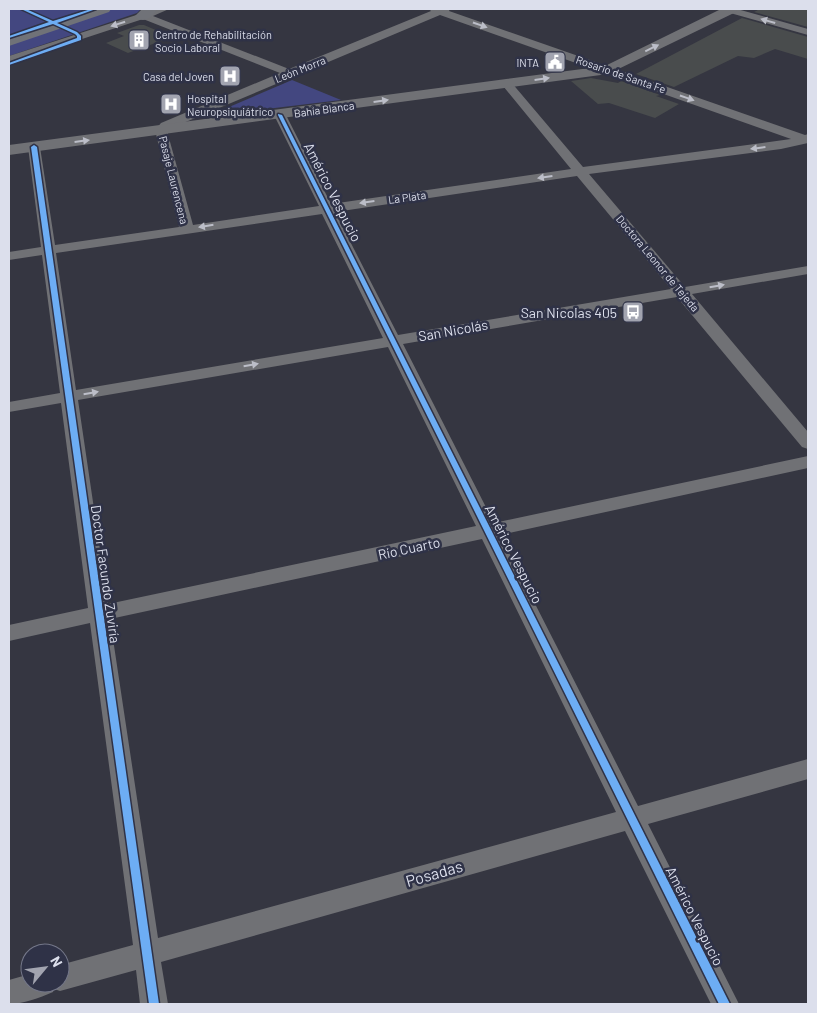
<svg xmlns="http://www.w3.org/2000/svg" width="817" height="1013" font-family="Barlow,sans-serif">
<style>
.green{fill:#434780}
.building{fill:#494c4d}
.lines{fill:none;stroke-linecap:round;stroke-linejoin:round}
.minor{fill:#707175;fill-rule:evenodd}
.tertiary{fill:#707175;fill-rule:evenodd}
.primary{fill:#707278;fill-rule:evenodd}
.cycleway-casing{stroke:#2f3247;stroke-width:3}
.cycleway{fill:#6dadf4;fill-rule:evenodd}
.oneway{fill:#bcbec8}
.labels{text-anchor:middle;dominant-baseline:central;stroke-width:5;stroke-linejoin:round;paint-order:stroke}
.far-poi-label{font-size:11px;fill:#dcdfec;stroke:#2f3247;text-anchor:start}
.far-street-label{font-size:11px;fill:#dcdfec;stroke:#2f3247}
.street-label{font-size:14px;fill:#dcdfec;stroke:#2f3247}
.poi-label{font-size:14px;fill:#dcdfec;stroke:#2f3247;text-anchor:end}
.near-street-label{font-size:16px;fill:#dcdfec;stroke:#2f3247}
</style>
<rect width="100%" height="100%" fill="#353641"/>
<path class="green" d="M9 9H104L9 41Z
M111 9H141L137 13 9 56V45Z
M292 80 341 100 208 116Z"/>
<path class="building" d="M760 9H808V27L754 12Z
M742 18 808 37V59L775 49 754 58 738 56 674 87 636 74Z
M139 25H144L172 37 128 53 106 43 124 36 117 33Z
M591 78 618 83 621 81 660 95 656 96 679 104 655 118 609 103 598 104 571 81Z"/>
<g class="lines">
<path class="minor" d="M155 9H169L153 16 289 69 431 11 429 9H450L449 11 805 135 808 134V143L781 149 589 174 685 287 808 266V274L692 294 808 432V449L802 447 677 297 403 344 494 523 808 456V468L500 535 638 806 808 759V779L648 824 739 1004H711L625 831 161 962 168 1004H140L136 970 60 991 54 989 53 992C39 998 23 1004 9 1004V980L30 974V983H60V965L133 945 90 623 9 641V625L88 608 61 403 9 412V402L60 393 42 255 9 260V252L41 247 28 147 34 143 40 147 55 245 179 227 155 130 161 123 280 73 143 19 9 63V56ZM440 15 791 139 583 167 511 82 507 81 501 84 503 86 571 169 331 204 286 115 280 111 274 115 319 206 193 225 167 131 169 129ZM577 176 671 289 398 335 335 212ZM322 214 383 338 76 390 56 253ZM388 347 476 526 108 604 78 400ZM482 539 616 812 158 938 110 619Z
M722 9H737L808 29V35L723 11Z"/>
<path class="tertiary" d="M721 9H737L736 12 608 74 9 155V145L605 66Z"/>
<path class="primary" d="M90 9H111L109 12 9 46V36Z
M142 9H157C152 17 147 22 138 19L135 16Z"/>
<g class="cycleway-casing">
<path id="cycleway" d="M21 9H26L53 21 91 9H96L57 23 77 32 81 36V40L9 65V63L77 38V36L75 34 53 24 9 38V36L49 22Z
M278 114 282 115 730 1004H719L278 115Z
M34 145 37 147 159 1004H149L31 147Z"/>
</g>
<use href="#cycleway" class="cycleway"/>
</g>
<defs><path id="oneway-solid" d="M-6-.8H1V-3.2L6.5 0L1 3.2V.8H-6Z" transform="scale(1.25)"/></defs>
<g class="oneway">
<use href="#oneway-solid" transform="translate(768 21) rotate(-164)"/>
<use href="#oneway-solid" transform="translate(118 24) rotate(162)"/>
<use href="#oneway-solid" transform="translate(480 25) rotate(19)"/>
<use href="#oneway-solid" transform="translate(652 48) rotate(-26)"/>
<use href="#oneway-solid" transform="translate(542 79) rotate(-8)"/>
<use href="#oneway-solid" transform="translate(687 98) rotate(19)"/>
<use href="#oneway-solid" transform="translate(381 101) rotate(-8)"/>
<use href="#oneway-solid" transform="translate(82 141) rotate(-7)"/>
<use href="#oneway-solid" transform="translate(758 148) rotate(173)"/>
<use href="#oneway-solid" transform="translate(545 177) rotate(172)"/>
<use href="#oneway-solid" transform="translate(367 202) rotate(172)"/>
<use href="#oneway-solid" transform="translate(206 226) rotate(171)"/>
<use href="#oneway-solid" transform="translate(717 286) rotate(-10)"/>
<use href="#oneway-solid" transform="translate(251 365) rotate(-10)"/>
<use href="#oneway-solid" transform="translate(91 393) rotate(-10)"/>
</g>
<defs>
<g id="building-square" transform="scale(1.125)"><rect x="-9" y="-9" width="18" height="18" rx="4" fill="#a2a4b0" stroke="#2f3247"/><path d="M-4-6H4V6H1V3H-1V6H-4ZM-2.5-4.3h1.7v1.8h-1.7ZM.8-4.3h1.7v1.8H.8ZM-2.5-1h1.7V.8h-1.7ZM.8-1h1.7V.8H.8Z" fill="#fff"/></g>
<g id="civic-square" transform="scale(1.125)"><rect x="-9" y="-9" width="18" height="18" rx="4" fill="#a2a4b0" stroke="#2f3247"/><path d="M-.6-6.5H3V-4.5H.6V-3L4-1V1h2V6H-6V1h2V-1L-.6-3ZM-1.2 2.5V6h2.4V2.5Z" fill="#fff"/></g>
<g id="hospital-square" transform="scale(1.125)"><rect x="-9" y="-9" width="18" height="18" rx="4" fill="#a2a4b0" stroke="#2f3247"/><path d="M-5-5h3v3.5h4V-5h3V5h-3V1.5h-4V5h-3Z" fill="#fff"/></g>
<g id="bus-square" transform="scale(1.125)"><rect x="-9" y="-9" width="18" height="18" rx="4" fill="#a2a4b0" stroke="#2f3247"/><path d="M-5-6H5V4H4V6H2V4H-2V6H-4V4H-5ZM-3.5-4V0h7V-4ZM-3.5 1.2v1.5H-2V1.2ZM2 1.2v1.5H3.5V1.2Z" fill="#fff"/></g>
</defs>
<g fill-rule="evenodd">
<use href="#building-square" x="139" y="40"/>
<use href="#civic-square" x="555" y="62"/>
<use href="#hospital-square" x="230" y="76"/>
<use href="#hospital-square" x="171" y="104"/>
<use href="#bus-square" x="633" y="312"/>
</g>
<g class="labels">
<g class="far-poi-label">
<text x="155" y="34">Centro de Rehabilitación<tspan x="155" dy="13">Socio Laboral</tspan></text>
<text x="539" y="62" text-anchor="end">INTA</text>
<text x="214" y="76" text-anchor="end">Casa del Joven</text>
<text x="187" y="98">Hospital<tspan x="187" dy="13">Neuropsiquiátrico</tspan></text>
</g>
<g class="far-street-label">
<text transform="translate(300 69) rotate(-22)">León Morra</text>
<text transform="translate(621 74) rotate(19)">Rosario de Santa Fe</text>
<text transform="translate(324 109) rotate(-8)">Bahía Blanca</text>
<text transform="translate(174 180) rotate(76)">Pasaje Laurencena</text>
<text transform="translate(407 197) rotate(-8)">La Plata</text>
<text transform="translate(658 263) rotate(50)">Doctora Leonor de Tejeda</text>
</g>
<g class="street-label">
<text transform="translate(333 192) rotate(63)">Américo Vespucio</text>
<text transform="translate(453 330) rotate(-10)">San Nicolás</text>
<text transform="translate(409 548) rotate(-12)">Río Cuarto</text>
<text transform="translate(514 554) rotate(63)">Américo Vespucio</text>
<text transform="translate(106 574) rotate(82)">Doctor Facundo Zuviría</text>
<text transform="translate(695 916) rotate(63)">Américo Vespucio</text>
</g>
<g class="poi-label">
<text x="617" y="312">San Nicolas 405</text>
</g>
<g class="near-street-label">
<text transform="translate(434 873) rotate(-16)">Posadas</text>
</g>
</g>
<rect width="817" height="1013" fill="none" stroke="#dcdfec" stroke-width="20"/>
<g transform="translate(45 968) rotate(61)"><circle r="24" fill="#2f3247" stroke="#747789"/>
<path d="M0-4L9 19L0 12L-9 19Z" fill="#a2a4b0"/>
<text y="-8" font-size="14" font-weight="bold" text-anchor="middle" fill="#dcdfec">N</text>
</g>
</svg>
